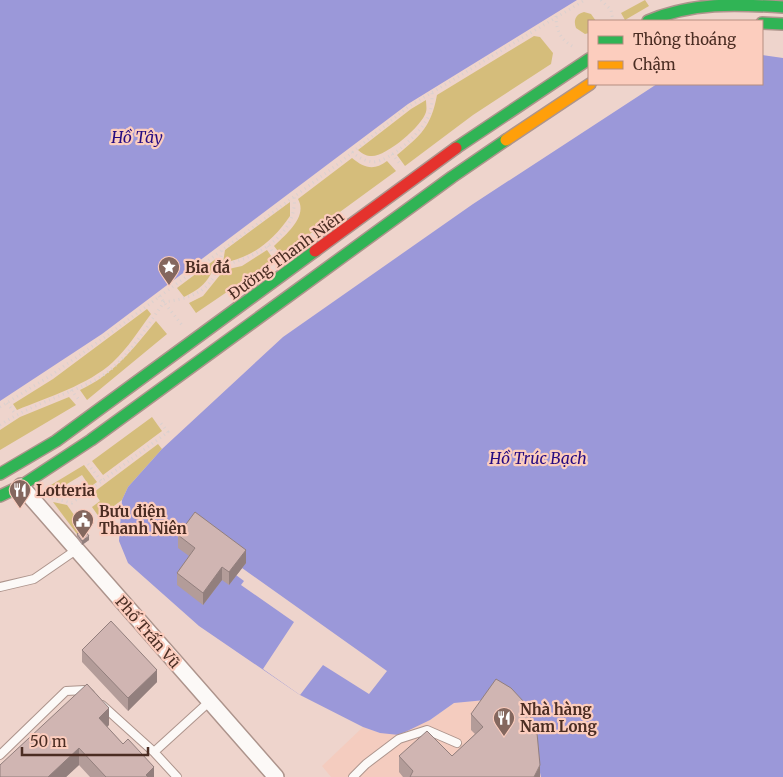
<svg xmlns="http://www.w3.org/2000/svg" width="783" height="777" font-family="Merriweather,serif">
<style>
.built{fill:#f4ccbf}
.green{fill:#d5bd7b}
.water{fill:#9b98d9}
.pier{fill:#eed4cc}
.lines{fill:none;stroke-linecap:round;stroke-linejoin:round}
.lane-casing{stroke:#ad948c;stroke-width:10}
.street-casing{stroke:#ad948c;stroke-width:18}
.fast-casing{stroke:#ad948c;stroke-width:14}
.slow-casing{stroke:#ad948c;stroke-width:14}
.jam-casing{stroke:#ad948c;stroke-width:14}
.path{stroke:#dad1cf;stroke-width:3;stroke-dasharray:1 4;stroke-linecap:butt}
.lane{stroke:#fcf9f7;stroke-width:8}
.street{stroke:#fcf9f7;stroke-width:15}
.fast{stroke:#30b455;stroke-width:11}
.slow{stroke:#ff9f0a;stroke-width:11}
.jam{stroke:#e5322d;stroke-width:11}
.wall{fill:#b39c99}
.shaded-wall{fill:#927f7d}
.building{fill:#d0b5b2;stroke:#927f7d}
.labels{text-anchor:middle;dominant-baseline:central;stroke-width:4.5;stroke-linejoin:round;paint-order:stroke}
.street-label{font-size:15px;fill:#4b2d23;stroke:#fccdbe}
.poi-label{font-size:15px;font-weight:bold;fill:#4b2d23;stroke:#fccdbe;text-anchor:start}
.water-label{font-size:16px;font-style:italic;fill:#260b81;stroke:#fccdbe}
</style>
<rect width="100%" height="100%" fill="#eed4cc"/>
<path class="built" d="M496 699 524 704 541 777H331L322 766 363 727 380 733 430 720 454 703Z"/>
<path class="green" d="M645 0 649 6 625 20 621 13Z
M584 12 591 14 596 21H589V33L585 34 576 28C573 20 576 14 584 12Z
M534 36 540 37 553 53 551 64 473 115 405 166 397 155C421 135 431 127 437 95Z
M426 100C426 103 427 109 426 112 422 126 387 156 372 156 366 156 363 154 358 150L411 109Z
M352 158C364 168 374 171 387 161L396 171 281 255 274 246C286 234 308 217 298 199Z
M290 202V216C273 241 253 257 223 263L225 250Z
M267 250 274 260 196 313 189 303 203 296 224 270 242 266Z
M217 258C211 279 203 288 184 297L177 288Z
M147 309 151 314C139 330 128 348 113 362 88 385 48 397 17 410L13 404 53 379Z
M156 321 167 334 87 400 80 390C113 375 134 348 156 321Z
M69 397 76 405 0 450V430L20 417Z
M152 417 162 431 103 475 92 461Z
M158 444 162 449 128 487 122 500 99 517 92 507 100 501 94 492Z
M84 465 97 482 90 487 82 475 67 484 65 498 50 494 46 488Z
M53 502 67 505 77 519 87 511 94 521 77 534Z"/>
<path class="water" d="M0 0H577L408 104 102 334 0 401Z
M762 55 783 58V777H541L524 705 496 699 454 703 430 720 399 735 380 733 363 727 300 695 199 626 128 563 119 541 122 500 128 487 162 449 283 337 473 204 657 84H762Z"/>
<path class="pier" d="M242 568 387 671 369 694 323 665 300 695 263 669 294 622 241 585 244 581 236 575Z"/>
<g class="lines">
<g class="lane-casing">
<path id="lane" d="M0 587 34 579 76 550
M102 705 154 752
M0 755 66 691 85 690 90 694
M177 777 154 752 210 701
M353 777 366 764 399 739 427 730 457 743"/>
</g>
<g class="street-casing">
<path id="street" d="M21 486 276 777"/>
</g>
<g class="fast-casing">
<path id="fast" d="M648 21C692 2 736 4 783 7
M762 23 783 24
M456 148 589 59
M0 474 56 441 315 251
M0 496 21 486 91 440 452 177 506 140"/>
</g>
<g class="slow-casing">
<path id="slow" d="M506 140 590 84"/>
</g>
<g class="jam-casing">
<path id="jam" d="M315 251 456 148"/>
</g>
<path class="path" d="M601 0 611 10 613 21
M556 16C556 31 561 40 574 47
M352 152C358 157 364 161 373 162 390 162 426 129 430 112 432 106 432 99 432 92
M392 154 401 165
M268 246 277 257
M219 266C252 260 299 236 294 196
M159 296 182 325
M71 390 80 401
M7 403 16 415
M0 407 50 376 105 337 338 164 408 107 585 0
M0 425C30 405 64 396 95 380 125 364 145 329 164 302 200 297 217 287 222 249
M88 464 102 482
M52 498 72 503 168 432 160 422"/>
<use href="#lane" class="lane"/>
<use href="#street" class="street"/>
<use href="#fast" class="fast"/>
<use href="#slow" class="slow"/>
<use href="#jam" class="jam"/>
</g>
<path class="wall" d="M77 534 89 540 82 545 77 538Z
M178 535 246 563 229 585 222 580 203 605 177 585V573L189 556 178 548Z
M82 650 157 682 128 711 82 662Z
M471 714 540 777H403L399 772V756H452L475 734 471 730Z
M109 725 107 727 154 777H90L79 765 66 777H0Z"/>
<path class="shaded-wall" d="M89 536V540L82 545V541Z
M246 550V563L229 585V572Z
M222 567V580L203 605V593Z
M157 670V682L128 711V698Z
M109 708V725L99 735V718Z
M79 748V765L66 777H48Z
M540 765V777H534Z
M154 767V777H146V775Z"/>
<path class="building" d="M195 512 246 550 229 572 222 567 203 593 177 573 195 548 178 535Z
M84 529 89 536 82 541 77 534Z
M111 621 157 670 128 698 82 650Z
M496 679 511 688 524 702 537 733 540 765 534 777H410L413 771 399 756 427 731 452 756 483 727 471 714Z
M87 684 109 708 99 718 123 744 128 739 154 767 146 775 148 777H106L79 748 48 777H0V765Z"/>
<defs>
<g id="sight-pin" transform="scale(1.125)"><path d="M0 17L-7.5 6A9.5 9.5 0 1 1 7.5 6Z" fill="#84675e" stroke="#fccdbe"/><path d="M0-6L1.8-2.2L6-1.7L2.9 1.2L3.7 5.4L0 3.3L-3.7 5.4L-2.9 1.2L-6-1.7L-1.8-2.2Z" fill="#fff"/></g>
<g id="restaurant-pin" transform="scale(1.125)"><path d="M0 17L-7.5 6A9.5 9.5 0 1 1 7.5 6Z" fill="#84675e" stroke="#fccdbe"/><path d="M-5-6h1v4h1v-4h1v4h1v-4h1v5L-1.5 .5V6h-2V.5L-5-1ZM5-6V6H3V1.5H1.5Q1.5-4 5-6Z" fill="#fff"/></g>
<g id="civic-pin" transform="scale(1.125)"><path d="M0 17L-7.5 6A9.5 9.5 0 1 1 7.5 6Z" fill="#84675e" stroke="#fccdbe"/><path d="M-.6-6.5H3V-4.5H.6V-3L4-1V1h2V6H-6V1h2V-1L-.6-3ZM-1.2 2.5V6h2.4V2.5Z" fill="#fff"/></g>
</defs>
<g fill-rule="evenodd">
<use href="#sight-pin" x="169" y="267"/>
<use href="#restaurant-pin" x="20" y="490"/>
<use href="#civic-pin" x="83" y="520"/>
<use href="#restaurant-pin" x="504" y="718"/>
</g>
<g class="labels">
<g class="street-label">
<text transform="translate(286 255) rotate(-36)">Đường Thanh Niên</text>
<text transform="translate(148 632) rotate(49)">Phố Trấn Vũ</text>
</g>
<g class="poi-label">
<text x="185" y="267">Bia đá</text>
<text x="36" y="490">Lotteria</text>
<text x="99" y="511">Bưu điện<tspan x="99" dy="17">Thanh Niên</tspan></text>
<text x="520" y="709">Nhà hàng<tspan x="520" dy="17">Nam Long</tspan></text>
</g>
<g class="water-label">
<text x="137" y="137">Hồ Tây</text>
<text x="538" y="458">Hồ Trúc Bạch</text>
</g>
</g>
<rect x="588" y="20" width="175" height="65" fill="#fccdbe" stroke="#b58d80"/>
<rect x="598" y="36" width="25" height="8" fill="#30b455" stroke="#b58d80"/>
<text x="633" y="45" font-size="15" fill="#4b2d23">Thông thoáng</text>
<rect x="598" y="61" width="25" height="8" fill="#ff9f0a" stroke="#b58d80"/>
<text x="633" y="70" font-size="15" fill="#4b2d23">Chậm</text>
<path d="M22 747v8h126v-8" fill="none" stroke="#4b2d23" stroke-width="2.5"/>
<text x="30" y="747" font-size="15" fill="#4b2d23" stroke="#fccdbe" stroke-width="4" paint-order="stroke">50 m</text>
</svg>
